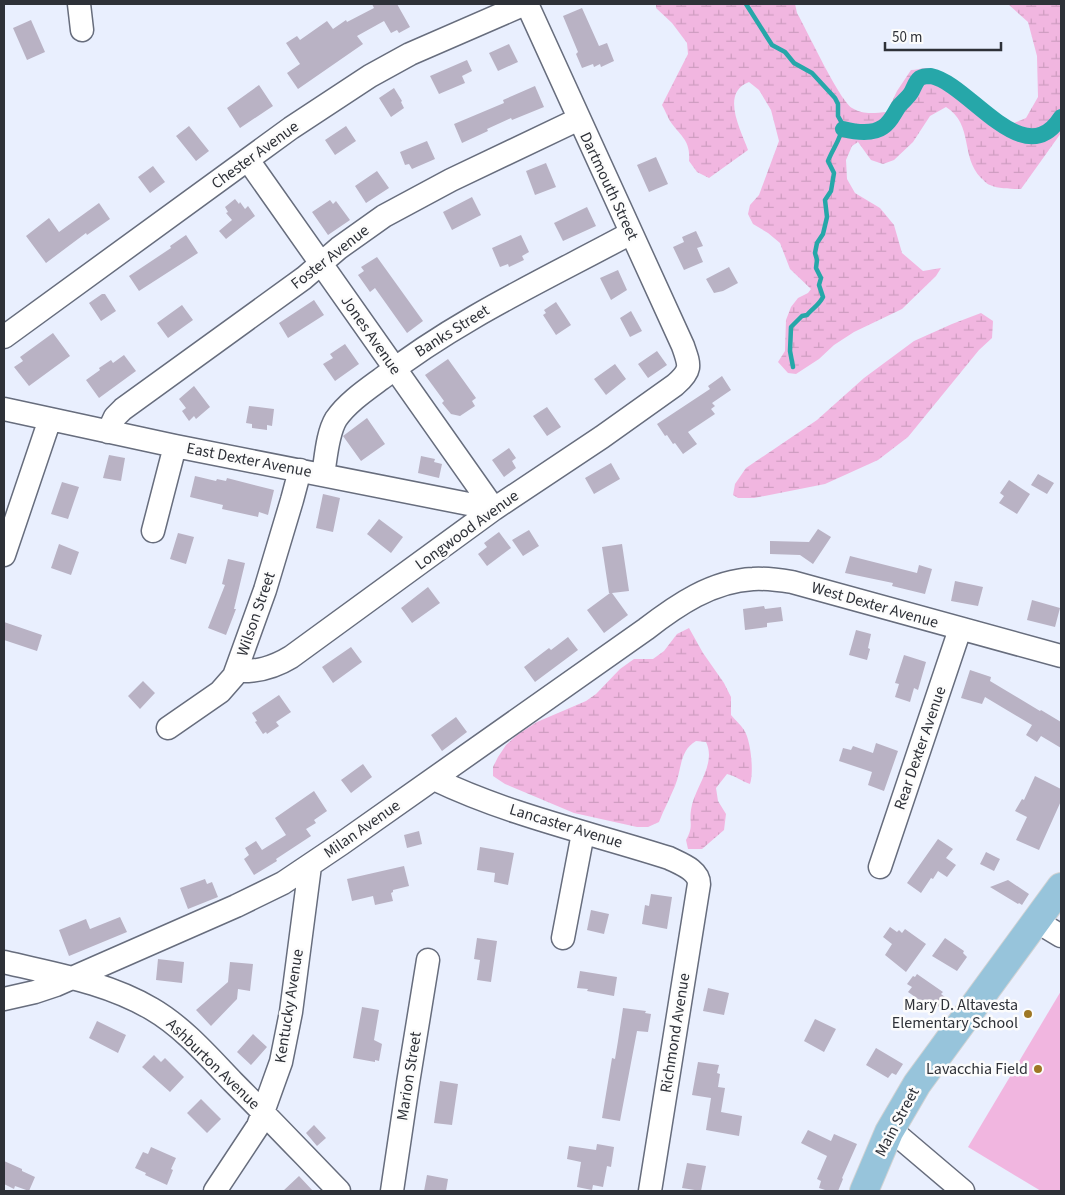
<svg xmlns="http://www.w3.org/2000/svg" width="1065" height="1195" font-family="'Source Sans 3',sans-serif">
<style>
.wetland{fill:url(#wetland-marsh)}
.park{fill:#f1b6e0}
.lines{fill:none;stroke-linecap:round;stroke-linejoin:round}
.stream{stroke:#26a7a9;stroke-width:4.5}
.canal{stroke:#26a7a9;stroke-width:16}
.building{fill:#b9b2c4}
.minor-casing{stroke:#676d7d;stroke-width:25}
.major-casing{stroke:#d1d2d3;stroke-width:30}
.minor{stroke:#fff;stroke-width:22}
.major{stroke:#97c4db;stroke-width:28}
.poi-dot{fill:#9e7724;stroke:#fcfcfc;stroke-width:2}
.labels{text-anchor:middle;dominant-baseline:central;stroke-width:5;stroke-linejoin:round;paint-order:stroke}
.street-label{font-size:16px;fill:#2e3138;stroke:#fcfcfc}
.poi-label{font-size:16px;fill:#2e3138;stroke:#fcfcfc;text-anchor:end}
</style>
<defs>
<pattern id="wetland-marsh" width="20" height="14" patternUnits="userSpaceOnUse" patternTransform="scale(1.25)"><rect width="20" height="14" fill="#f1b6e0"/><path d="M1 5h8M5 5V1M11 12h8M15 12V8" fill="none" stroke="#cf9dc1"/></pattern>
</defs>
<rect width="100%" height="100%" fill="#e9effe"/>
<path class="wetland" d="M656 4H795L797 13C808 32 838 98 852 108 863 115 874 113 887 112L897 91 911 70C916 70 922 68 926 68 959 70 985 111 1014 123L1026 118 1038 97 1037 56 1028 22 1008 4H1061V133L1021 189C1011 189 999 189 990 185 986 184 984 180 981 178 960 156 974 125 946 107L930 116 913 142 894 160 883 164 871 160 858 142 852 146 846 160 847 179 855 193 880 208 894 225 902 253 923 271 941 268 936 276 902 309 854 332 834 345 819 359 796 374 788 373 778 362 785 351 786 320 791 307 798 298 808 293 811 289 790 269 780 243 768 233 753 224 748 214 750 205 759 195 779 141 771 110 759 90 749 82C720 93 741 130 748 150L709 178 697 172 689 161C691 140 680 136 670 121 667 116 665 110 662 105L688 54 687 43 672 23 656 8Z
M981 313 993 321 992 338 979 350 908 437 878 460 825 484 754 498H738L733 495 735 484 746 468 817 420 864 378 914 341 952 324Z
M689 628 703 653 724 683 731 697V715C735 720 741 725 744 730 751 740 754 773 750 784 741 781 736 776 727 774L716 788 718 801 726 814 724 830 702 849H688L686 840C694 826 689 823 691 810 694 787 717 765 706 742L696 741C679 751 682 769 675 786 670 798 664 809 659 822L648 827H637L574 813 505 784 493 776V767L498 757 506 745 517 735 537 722 586 701 596 694 620 669 634 659H653L664 651 677 634Z"/>
<path class="park" d="M1061 991V1191H1041L968 1147Z"/>
<g class="lines">
<path class="stream" d="M746 4 772 45 785 52 794 63 812 73 835 98 838 104V116L843 125C841 139 833 148 828 161L834 173 831 191 825 200 827 217 823 234 817 243 815 253 817 260 816 268 821 278 819 285 823 297C819 305 813 308 807 315L802 316 791 327 790 351 793 367"/>
<path class="canal" d="M843 129C855 132 872 135 883 127 891 122 894 113 899 106 903 101 909 97 912 91 914 87 916 81 920 78 923 76 927 76 931 76 970 84 1024 175 1061 117"/>
</g>
<path class="building" d="M372 4H397L410 27 399 33 397 30 391 33 384 21 357 36 363 44 298 89 287 73 300 64 286 43 297 36 300 40 327 21 333 29 346 20 347 22 374 8Z
M582 8 599 46 607 43 614 61 601 67 600 64 594 67 593 64 582 68 576 54 578 52 563 16Z
M31 20 45 52 27 60 13 28Z
M509 44 518 62 498 71 489 53Z
M467 60 472 71 462 76 465 83 439 94 430 76Z
M259 85 273 106 240 128 227 108Z
M535 86 544 107 512 120 511 118 487 129 488 131 462 143 454 124 504 103 503 100Z
M394 88 402 101 401 102 404 108 391 117 379 98Z
M189 126 209 151 196 161 176 136Z
M346 126 356 141 335 155 325 140Z
M427 141 435 159 412 169 409 164 405 165 400 152Z
M656 157 668 184 649 192 637 165Z
M546 163 556 187 535 195 526 171Z
M153 166 165 182 150 193 138 177Z
M377 171 389 188 366 203 355 186Z
M472 197 481 215 452 230 443 212Z
M235 199 239 204 240 202 245 209 248 206 255 216 226 239 219 231 232 220 226 213 228 212 225 207Z
M330 200 333 204 336 201 350 220 328 235 312 212Z
M99 203 110 219 87 235 86 233 46 263 26 236 49 218 59 232Z
M587 207 596 226 563 241 554 223Z
M696 231 703 246 697 248 703 262 684 270 673 247 684 242 682 237Z
M186 235 198 253 139 291 129 276 171 248 170 246Z
M521 235 529 252 522 256 524 260 509 267 508 264 500 267 492 248Z
M377 257 423 321 407 333 375 288 370 292 358 275 364 271 361 267Z
M729 267 738 283 723 291 714 293 706 279Z
M618 270 627 290 611 300 600 278Z
M102 294H105L116 311 101 321 89 303Z
M314 300 324 315 288 338 279 323Z
M556 302 571 325 556 335 543 315 546 313 544 310Z
M182 305 193 320 168 338 157 323Z
M631 311 642 331 630 337 620 318Z
M53 333 70 356 29 386 14 367 23 361 20 357Z
M345 344 359 364 335 381 323 364 333 358 330 354Z
M657 351 667 365 648 378 638 364Z
M124 355 136 371 99 398 86 380 100 370 99 368 111 360 113 363Z
M448 359 476 398 472 401 475 406 460 416 451 414 442 403 444 401 425 375Z
M615 364 626 379 606 395 594 379Z
M722 376 731 390 712 403 715 406 711 409 715 414 688 432 697 444 683 454 675 443 673 444 667 435 665 436 657 424 710 389 708 386Z
M194 386 210 407 196 419 194 416 189 421 182 411 186 408 179 399Z
M249 406 274 409 272 426 267 425V430L252 428V424L246 423Z
M547 407 561 427 547 436 533 416Z
M367 418 385 444 361 461 343 436Z
M509 448 516 458 512 461 516 468 504 477 492 460Z
M109 455 125 458 121 481 103 478Z
M421 456 435 459 434 462 442 464 439 478 418 473Z
M611 463 620 479 594 494 585 478Z
M1038 474 1054 483 1047 494 1031 485Z
M195 476 216 481 217 479 226 481 227 478 274 490 268 515 259 512 258 517 222 509 223 505 190 497Z
M1009 480 1030 494 1017 514 999 503 1004 496 1000 493Z
M62 482 79 487 68 519 51 514Z
M323 494 340 498 333 532 316 528Z
M379 519 403 537 391 553 367 534Z
M818 529 831 537 813 564 800 555 770 554V541L809 542Z
M529 530 539 546 523 556 512 540Z
M499 532 511 548 487 566 478 554 487 547 484 543Z
M178 533 194 537 186 564 170 559Z
M59 544 79 552 71 575 51 568Z
M622 544 629 591 612 593 628 615 604 633 587 610 610 593H609L602 547Z
M850 556 917 573 919 565 932 569 925 594 892 586 893 583 845 573Z
M228 559 245 563 234 609H236L226 635 208 628 225 585 222 584Z
M955 581 983 587 978 606 951 601Z
M428 587 440 603 412 623 401 608Z
M1032 600 1060 608 1055 627 1027 620Z
M764 606 765 609 781 607 783 621 767 623V627L745 630 743 609Z
M4 622 42 635 37 651 4 640Z
M856 630 871 634 868 648 870 649 867 660 849 655Z
M568 637 578 650 535 682 524 667 549 648 551 650Z
M351 647 362 662 333 683 322 667Z
M904 655 926 662 918 690 914 688 910 702 895 697 899 684 895 683Z
M970 670 991 677 990 681 1040 711 1041 710 1061 722V748L1041 736 1037 742 1026 735 1032 725 985 697 982 704 961 698Z
M143 681 155 693 140 709 128 696Z
M279 695 291 712 276 722 279 726 267 734 266 732 263 734 255 722 257 721 252 713Z
M456 717 467 732 442 751 431 735Z
M876 743 898 751 884 791 868 785 872 772 839 761 843 748 851 750 853 746 873 753Z
M363 764 372 777 351 793 341 780Z
M1035 776 1061 789V801L1039 850 1016 840 1027 817 1015 811 1022 799 1024 800Z
M314 791 327 811 314 820 316 823 306 829 311 836 276 859 277 861 254 875 244 859 249 855 245 848 256 841 262 850 286 835 275 818Z
M419 831 422 844 407 848 404 835Z
M938 839 953 849 946 858 956 865 947 877 938 871 933 879 931 878 921 893 907 883Z
M480 847 514 853 508 885 494 882 495 873 477 870Z
M986 852 1000 859 994 871 980 864Z
M404 866 409 886 393 890V892L391 893 393 901 375 905 373 896 352 901 347 879Z
M205 879 207 884 212 882 218 897 188 909 180 888Z
M1008 880 1029 894 1022 905 1019 903 1018 904 990 887Z
M651 894 672 897 667 929 642 924 645 905 649 906Z
M591 910 609 914 604 934 587 930Z
M120 917 127 932 69 956 59 930 86 919 90 929Z
M890 927 897 932 899 930 902 933 905 929 926 944 906 972 885 955 892 944 883 937Z
M477 938 497 941 491 982 477 980 480 960 474 959Z
M945 938 964 951 963 953 967 957 957 971 932 956Z
M158 959 184 962 182 983 156 980Z
M230 962 253 964 250 991 238 989 237 999 211 1026 196 1010 228 982Z
M580 971 617 977 614 996 587 991 588 989 577 988Z
M917 974 943 992 941 994 945 997 938 1007 934 1004 931 1008 908 992 912 987 907 984 913 976 915 977Z
M708 988 729 993 724 1015 703 1011Z
M362 1007 379 1010 374 1040 382 1044 379 1061 375 1060V1062L353 1058Z
M623 1008 646 1011 645 1013 651 1014 648 1032 637 1031 620 1121 602 1118 612 1058 615 1059 618 1041Z
M815 1019 836 1029 824 1052 804 1041Z
M97 1021 126 1035 118 1053 89 1038Z
M253 1034 267 1047 251 1065 237 1052Z
M876 1048 903 1064 896 1075 892 1073 888 1078 866 1065Z
M154 1055 161 1062 165 1058 184 1077 170 1092 142 1067Z
M698 1062 719 1065 717 1073 720 1074 718 1087 725 1088 721 1112 742 1116 739 1136 706 1130 711 1098 692 1095Z
M440 1081 458 1084 452 1125 434 1123Z
M201 1099 221 1119 207 1133 187 1113Z
M314 1125 326 1138 317 1146 306 1133Z
M808 1130 831 1141 834 1134 857 1144 842 1178 843 1179 838 1191H828L819 1188 821 1181 817 1179 827 1156 801 1143Z
M597 1144 614 1147 611 1167 607 1166 603 1187 593 1185 592 1190 577 1187 581 1162 567 1159 569 1146 596 1150Z
M151 1147 176 1158 171 1169 173 1170 167 1185 145 1175 146 1173 135 1168 143 1152 148 1154Z
M4 1161 22 1169V1171L35 1177 29 1191 15 1186 14 1189 4 1184Z
M687 1163 706 1166 701 1191 682 1188Z
M427 1175 448 1179 446 1191H424Z
M299 1176 313 1191H283Z"/>
<g class="lines">
<g class="minor-casing">
<path id="minor" d="M79 4 82 30
M248 160 494 509
M4 337 291 128 370 76 410 54 525 4
M4 409 175 446 494 509
M108 432 115 417 123 409 304 278 339 248 384 216 451 180 579 119
M323 475C326 458 327 434 336 419 347 403 366 390 381 379 458 319 546 279 631 233
M153 531 175 446
M4 555 50 419
M237 671C257 672 273 668 291 657L494 509 602 437 675 385C692 370 690 366 683 346L527 4
M168 728 220 692 234 676 265 590 292 500 300 470
M434 779C509 815 591 833 669 858 681 864 699 870 699 884L650 1191
M880 867 960 629
M1036 921 1061 936
M563 938 583 833
M4 962C54 974 106 982 152 1009 183 1027 208 1056 233 1082 269 1118 304 1155 339 1191
M4 999 35 992 56 985 236 906 283 883 341 844 646 629C677 605 712 581 753 579 766 578 779 580 792 582L1061 656
M890 1129 963 1191
M215 1191 258 1126 281 1062 291 1012 310 866
M392 1191 408 1083 428 960"/>
</g>
<g class="major-casing">
<path id="major" d="M864 1191 889 1132 917 1084 1061 887"/>
</g>
<use href="#minor" class="minor"/>
<use href="#major" class="major"/>
</g>
<g class="poi-dot">
<circle cx="1028" cy="1014" r="5"/>
<circle cx="1038" cy="1069" r="5"/>
</g>
<g class="labels">
<g class="street-label">
<text transform="translate(255 155) rotate(-36)">Chester Avenue</text>
<text transform="translate(609 186) rotate(65)">Dartmouth Street</text>
<text transform="translate(330 257) rotate(-38)">Foster Avenue</text>
<text transform="translate(452 331) rotate(-32)">Banks Street</text>
<text transform="translate(371 335) rotate(55)">Jones Avenue</text>
<text transform="translate(249 460) rotate(11)">East Dexter Avenue</text>
<text transform="translate(467 530) rotate(-36)">Longwood Avenue</text>
<text transform="translate(875 605) rotate(16)">West Dexter Avenue</text>
<text transform="translate(256 614) rotate(-71)">Wilson Street</text>
<text transform="translate(920 748) rotate(-71)">Rear Dexter Avenue</text>
<text transform="translate(566 826) rotate(17)">Lancaster Avenue</text>
<text transform="translate(362 829) rotate(-35)">Milan Avenue</text>
<text transform="translate(289 1006) rotate(-81)">Kentucky Avenue</text>
<text transform="translate(675 1033) rotate(-81)">Richmond Avenue</text>
<text transform="translate(213 1064) rotate(44)">Ashburton Avenue</text>
<text transform="translate(409 1076) rotate(-81)">Marion Street</text>
<text transform="translate(897 1122) rotate(-62)">Main Street</text>
</g>
<g class="poi-label">
<text x="1018" y="1005">Mary D. Altavesta<tspan x="1018" dy="18">Elementary School</tspan></text>
<text x="1028" y="1069">Lavacchia Field</text>
</g>
</g>
<rect width="1065" height="1195" fill="none" stroke="#2e3138" stroke-width="10"/>
<path d="M885 42v8h116v-8" fill="none" stroke="#2e3138" stroke-width="2.5"/>
<text x="892" y="42" font-size="15" fill="#2e3138" stroke="#fcfcfc" stroke-width="4" paint-order="stroke">50 m</text>
</svg>
